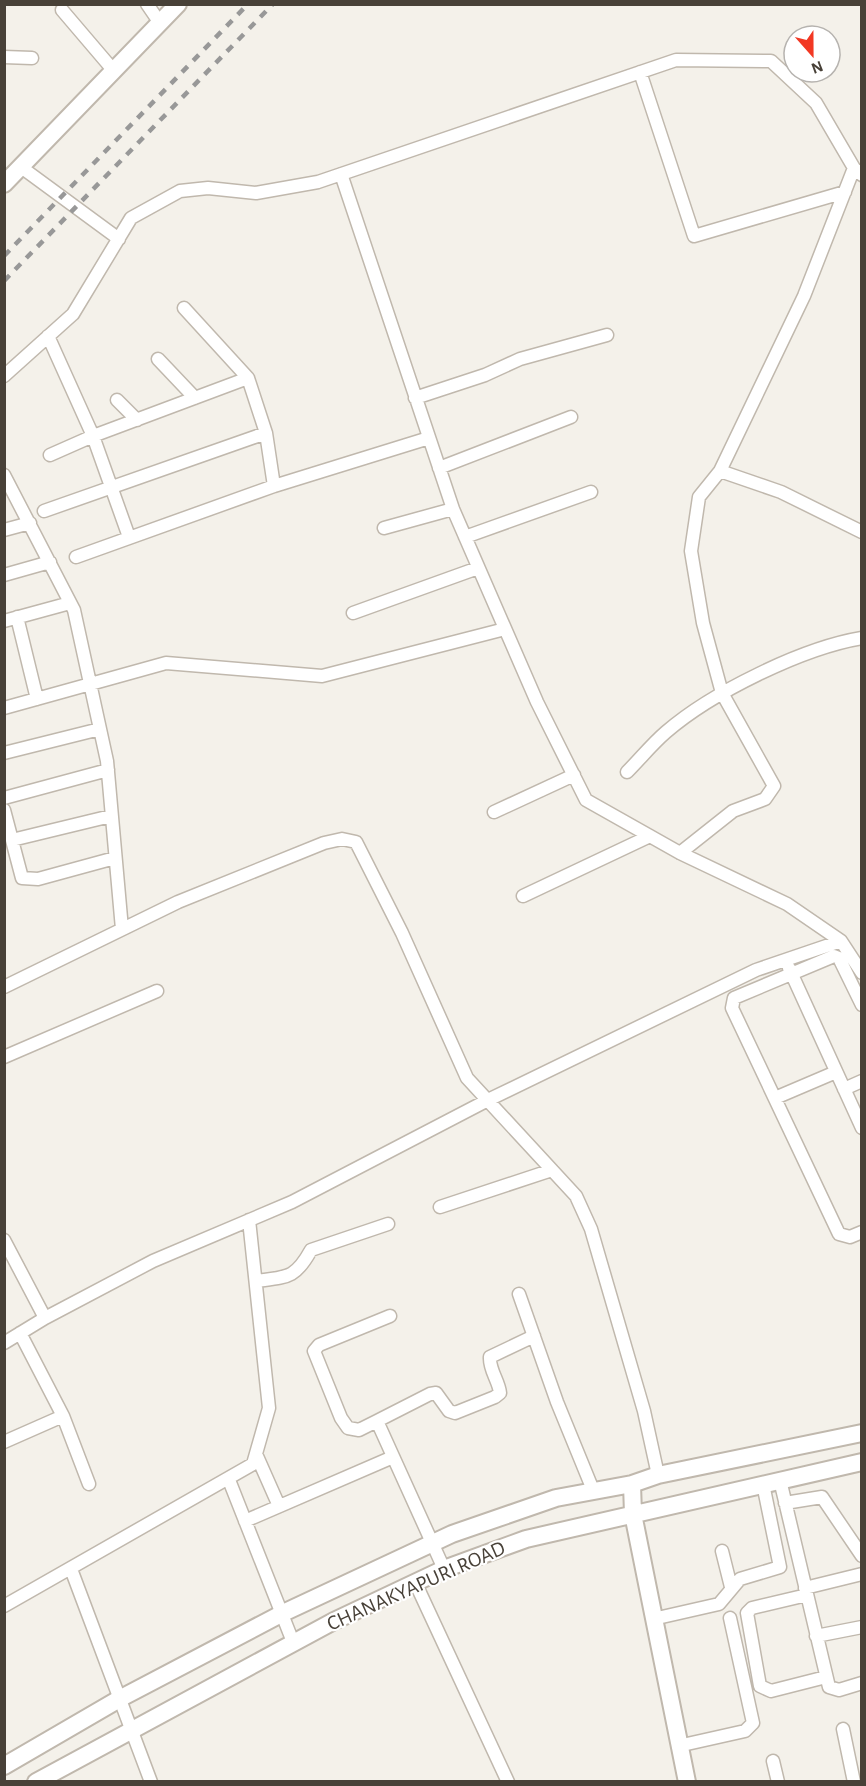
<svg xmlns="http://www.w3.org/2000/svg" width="866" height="1786" font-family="'Alegreya Sans',sans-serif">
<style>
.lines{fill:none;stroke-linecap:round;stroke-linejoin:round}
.minor-casing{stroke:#c0b8ad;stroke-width:15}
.tertiary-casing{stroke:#c0b8ad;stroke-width:20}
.minor{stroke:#fff;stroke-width:12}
.tertiary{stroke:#fff;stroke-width:16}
.rail{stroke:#989898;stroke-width:4.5;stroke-dasharray:8 8;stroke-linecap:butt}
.labels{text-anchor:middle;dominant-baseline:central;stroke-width:4.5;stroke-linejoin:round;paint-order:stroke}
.street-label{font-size:21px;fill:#484138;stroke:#fff}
</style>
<rect width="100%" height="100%" fill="#f4f1ea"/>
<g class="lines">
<g class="minor-casing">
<path id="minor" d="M147 4 160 23
M62 10 114 71
M4 57 32 58
M640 72 694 236 845 192
M21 167 119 239
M341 174 453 509 537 702 586 800 680 853 787 904 841 941 862 973
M184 308 248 378
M48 336 93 436 129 537
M158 359 195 398
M4 376 73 314 131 218 180 191 208 188 256 193 318 182 676 60 771 61 816 103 854 168 862 175
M415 398 485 375 520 359 607 335
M117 400 137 420
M50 455 93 436 248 378 266 433 274 486
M439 468 571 417
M720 471 781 492 862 532
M4 475 74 610 107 761 122 929
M44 511 266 433
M384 528 453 509
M4 530 30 523
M465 537 591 492
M76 557 274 486 429 438
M4 575 50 562
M353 613 478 568
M17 617 37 699
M4 621 70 603
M4 708 166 663 322 676 505 629
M4 753 100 729
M627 772C640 759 652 744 666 732 711 693 802 648 862 638
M4 798 108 770
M4 810 22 878 38 879 115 858
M494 812 574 775
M12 840 111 816
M680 853 733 811 765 799 774 786 722 693 703 623 691 551 699 497 720 471 804 296 854 168
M523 896 650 836
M789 968 862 1128
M4 987 178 902 324 843 342 839 356 842 402 933 467 1078 576 1196 591 1229 644 1411 658 1475
M862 1005 839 958 834 956 734 998 732 1008 839 1234 850 1237 862 1232
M4 1057 157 991
M844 1089 862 1081
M775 1098 836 1072
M440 1207 552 1170
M4 1240 45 1318 4 1343
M256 1281C287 1277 295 1279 311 1250L388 1224
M519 1294 557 1402 593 1490
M45 1318 153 1261 292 1202 488 1100 756 970 841 941
M20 1333 63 1416 89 1484
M377 1421 359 1430 348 1428 341 1418 314 1351 319 1345 390 1316
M4 1442 63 1416
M256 1454 279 1506
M229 1480 293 1642
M780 1480 829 1687 839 1690 862 1683
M785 1503 822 1497 862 1556
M245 1521 393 1457
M722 1551 731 1587
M71 1569 151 1782
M444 1569 377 1421 430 1394 436 1393 449 1411 455 1413 495 1397 500 1393C499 1381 489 1370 490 1357L534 1336
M415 1582 508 1782
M805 1588 862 1574
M807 1595 752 1608 747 1613 760 1686 771 1691 826 1677
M4 1606 253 1464 269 1408 249 1220
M653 1619 719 1604 740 1579 780 1567 763 1484
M816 1636 862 1627
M843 1729 854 1782
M678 1746 745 1731 753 1723 730 1618
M773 1761 778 1782"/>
</g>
<g class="tertiary-casing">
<path id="tertiary" d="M4 184 178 4
M632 1484 633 1514 687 1782
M4 1766 121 1698 283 1613 452 1534 556 1498 632 1484 658 1475 862 1433
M36 1782 334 1621 444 1569 526 1539 862 1462"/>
</g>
<use href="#minor" class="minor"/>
<use href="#tertiary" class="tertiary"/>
<path class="rail" d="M4 256 248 4
M4 281 273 4"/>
</g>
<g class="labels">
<g class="street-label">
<text transform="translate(416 1586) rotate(-24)">CHANAKYAPURI ROAD</text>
</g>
</g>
<rect width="866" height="1786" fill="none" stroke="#484138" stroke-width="12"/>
<g transform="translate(812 54) rotate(159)"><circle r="28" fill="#ffffff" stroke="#b6b3af" stroke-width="1.5"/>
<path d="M0-4.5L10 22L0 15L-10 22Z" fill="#f23823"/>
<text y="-9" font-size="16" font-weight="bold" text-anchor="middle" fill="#484138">N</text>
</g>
</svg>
